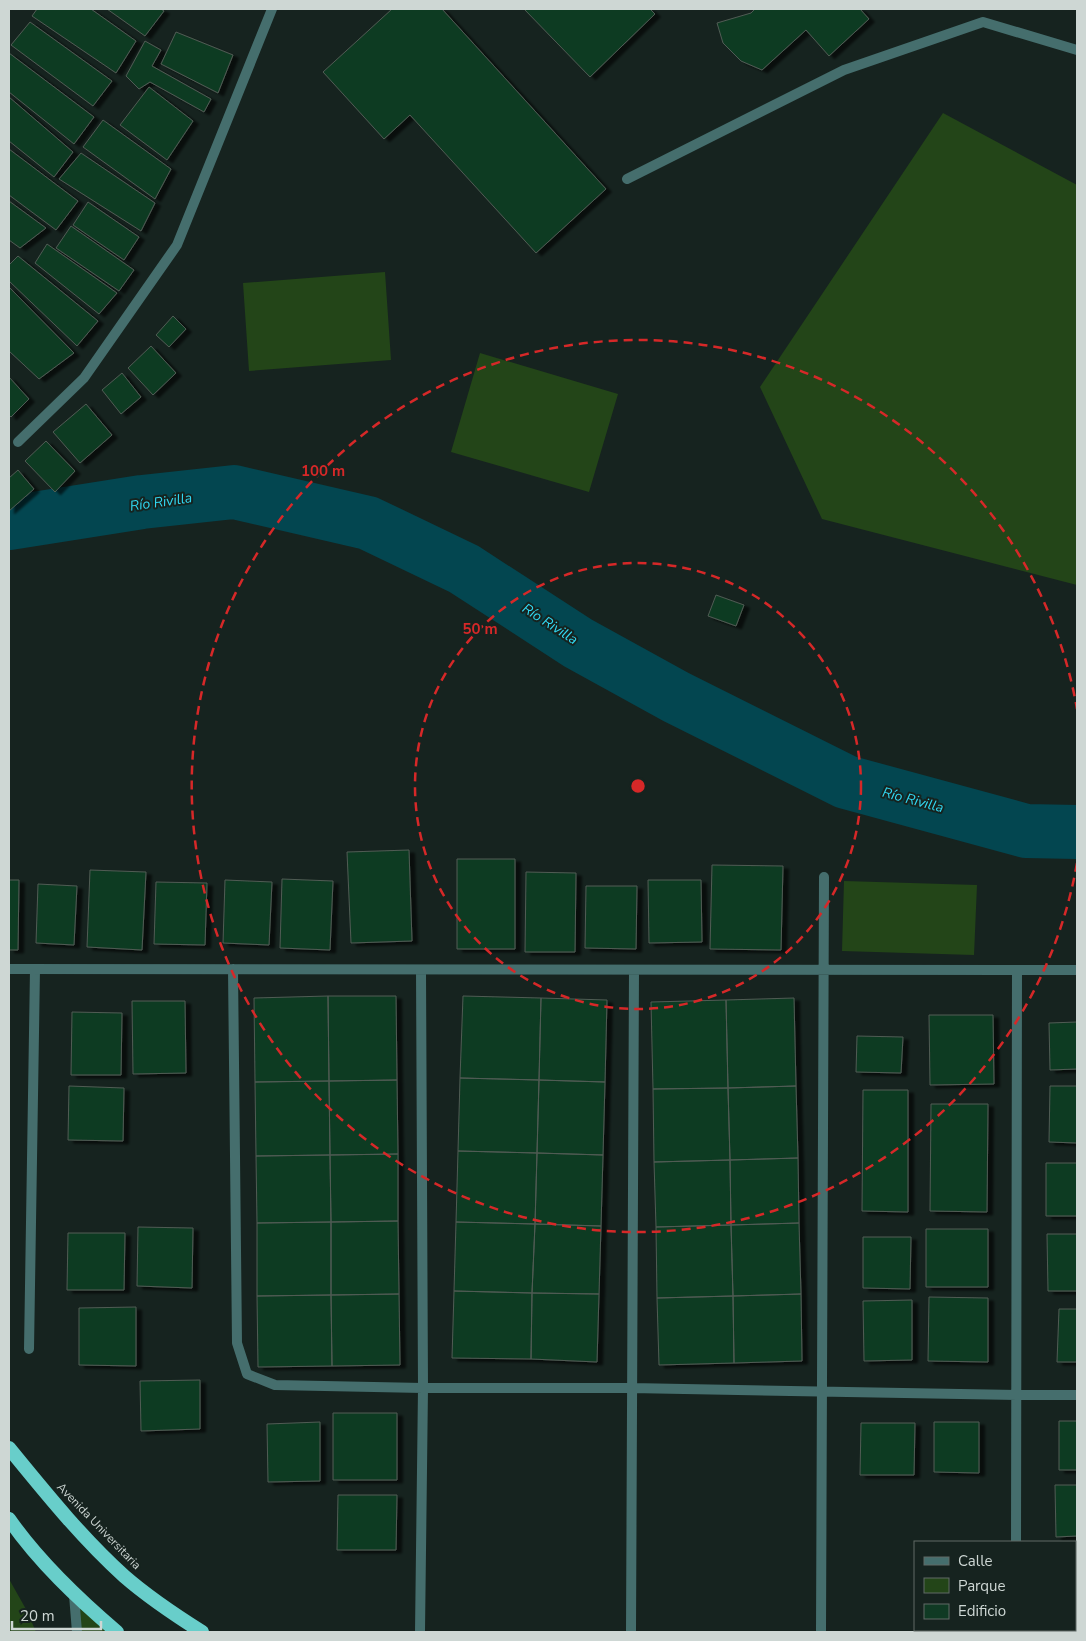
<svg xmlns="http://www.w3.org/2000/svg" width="1086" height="1641" font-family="'Nunito Sans',sans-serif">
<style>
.green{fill:#234518}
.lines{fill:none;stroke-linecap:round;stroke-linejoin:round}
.river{stroke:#034650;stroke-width:54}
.building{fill:#103a24;stroke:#505c54;filter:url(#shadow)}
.service{stroke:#456e6d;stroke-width:10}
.minor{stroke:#456e6d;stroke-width:10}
.trunk{stroke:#68ceca;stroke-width:14}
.ring{fill:none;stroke:#d62828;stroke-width:2.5;stroke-dasharray:9 6}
.labels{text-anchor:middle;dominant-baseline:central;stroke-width:4;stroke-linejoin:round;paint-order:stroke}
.street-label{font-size:12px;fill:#ced7d4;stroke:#16231f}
.water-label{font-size:14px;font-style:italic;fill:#31d8f2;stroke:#16231f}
.centre{fill:#d62828;stroke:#16231f;stroke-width:2.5}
.ring-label{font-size:15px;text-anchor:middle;font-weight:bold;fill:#d62828;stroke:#16231f;stroke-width:4;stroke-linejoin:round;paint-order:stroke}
</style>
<defs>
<filter id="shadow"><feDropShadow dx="5.5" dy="3" stdDeviation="1" flood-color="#0009"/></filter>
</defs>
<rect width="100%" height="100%" fill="#16231f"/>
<path class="green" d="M943 113 1077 185V585L822 519 760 387Z
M385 272 391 360 249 371 243 283Z
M480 353 618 394 589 492 451 452Z
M844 881 977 885 974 955 842 951Z
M9 1579 27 1611 36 1632H9Z
M74 1595 117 1632H77Z"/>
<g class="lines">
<path class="river" d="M9 523 142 502 234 492 368 523 464 569 578 643 676 697 846 782 1026 831 1077 832"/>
</g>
<path class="building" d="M37 9H91L136 41 116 73 32 16Z
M107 9H161L164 11 145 36Z
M392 9H442L606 189 536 253 410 115 384 139 323 72Z
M524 9H650L655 14 590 77Z
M755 9H860L869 19 829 56 806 30 762 70 741 61 723 43 717 23 751 13Z
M30 22 112 81 93 106 11 45Z
M176 32 233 55 218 93 161 64Z
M145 41 161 50 152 66 211 99 204 112 150 82 139 89 126 76Z
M9 53 94 117 74 144 9 92Z
M149 87 193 121 167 160 120 125Z
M9 97 73 152 54 177 9 141Z
M103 120 171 169 155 199 83 147Z
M9 149 78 201 56 230 9 195Z
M81 153 155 203 141 231 59 179Z
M9 201 46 228 20 248 9 240Z
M88 202 139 237 124 260 73 225Z
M71 226 134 270 119 291 56 248Z
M47 244 117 293 99 314 35 263Z
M18 256 98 321 77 346 9 281V265Z
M9 287 74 353 39 379 9 351Z
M173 316 186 329 169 347 156 335Z
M151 346 176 373 153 395 128 368Z
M122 373 141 397 121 414 102 390Z
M9 377 29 399 11 417 9 415Z
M86 404 112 435 80 463 53 432Z
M46 441 75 471 55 492 25 461Z
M18 470 34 489 9 511V478Z
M716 595 744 605 736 626 708 616Z
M409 850 412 941 351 943 347 852Z
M457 859H515V949H457Z
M712 865 783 866 781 950 710 949Z
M90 870 146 872 142 950 87 947Z
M526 872 576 873 575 952H525Z
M282 879 333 881 330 950 280 948Z
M9 880H19L18 950H9Z
M225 880 272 882 269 945 223 943Z
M648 880H701L702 942 649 943Z
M156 882 207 883 205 945 154 944Z
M38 884 77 886 74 945 36 943Z
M586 886H637L636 949 585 948Z
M328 996H396L397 1080 329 1081Z
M328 996 329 1081 255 1082 254 998Z
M463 996 541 998 539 1080 460 1078Z
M541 998 607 1000 605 1082 539 1080Z
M794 998 796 1086 728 1088 726 1000Z
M726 1000 728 1088 653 1089 651 1002Z
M132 1001H185L186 1073 133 1074Z
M72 1012 122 1013 121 1075H71Z
M929 1015H993L994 1084 930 1085Z
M1077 1022V1069L1050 1070 1049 1023Z
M857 1036 903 1037 901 1073 856 1072Z
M460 1078 539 1080 537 1153 458 1151Z
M397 1080 398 1154 330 1155 329 1081Z
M539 1080 605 1082 603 1155 537 1153Z
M329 1081 330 1155 256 1156 255 1082Z
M69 1086 124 1088 123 1141 68 1140Z
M796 1086 798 1158 730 1160 728 1088Z
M1050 1086H1077V1143L1049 1142Z
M728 1088 730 1160 654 1162 653 1089Z
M863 1090H908V1212L862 1211Z
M931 1104H988L987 1212 930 1211Z
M458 1151 537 1153 535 1224 456 1222Z
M537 1153 603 1155 601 1226 535 1224Z
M398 1154V1221L331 1222 330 1155Z
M330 1155 331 1222 257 1223 256 1156Z
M798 1158 799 1223 731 1225 730 1160Z
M730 1160 731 1225 656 1227 654 1162Z
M1046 1163H1077V1216H1046Z
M398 1221 399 1294 331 1295V1222Z
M331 1222V1295L257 1296V1223Z
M456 1222 535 1224 532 1293 454 1291Z
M799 1223 801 1294 733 1296 731 1225Z
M535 1224 601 1226 599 1294 532 1293Z
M731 1225 733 1296 657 1298 656 1227Z
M138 1227 193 1228 192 1288 137 1286Z
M926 1229H988V1287H926Z
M68 1233H125L124 1290H67Z
M1047 1234H1077V1291H1048Z
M863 1237H911L910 1289 863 1288Z
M454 1291 532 1293 531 1359 452 1358Z
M532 1293 599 1294 597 1362 531 1359Z
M399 1294 400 1365 332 1366 331 1295Z
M801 1294 802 1361 734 1363 733 1296Z
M331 1295 332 1366 258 1367 257 1296Z
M733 1296 734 1363 659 1365 657 1298Z
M929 1297 988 1298V1362L928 1361Z
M912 1300V1360L864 1361 863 1301Z
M136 1307V1366L79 1365V1308Z
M1059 1309H1077V1362H1057Z
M200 1380V1429L141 1431 140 1381Z
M333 1413H397V1480H333Z
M1059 1421H1077V1470H1059Z
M320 1422V1481L268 1482 267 1424Z
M934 1422H979V1473L934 1472Z
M861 1423H915L914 1475H860Z
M1055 1485H1077V1536L1056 1537Z
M338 1495H397L396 1550H337Z
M1075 1557H1077V1613H1075Z
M1075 1625H1077V1632H1050V1630H1075Z"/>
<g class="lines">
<path class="service" d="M29 1349 35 969"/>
<path class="minor" d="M627 179 844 70 983 22 1077 50
M18 442 84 378 177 245 272 9
M9 969 1077 970
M233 969 237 1343 247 1374 275 1385 423 1388H631L1017 1395H1077
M1016 1542 1017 970
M74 1595 77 1632
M420 1632 423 1388 421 970
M631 1632 634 970
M821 1632 824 877
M1015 1632V1630"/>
<path class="trunk" d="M9 1448C45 1492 81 1537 124 1576 148 1597 175 1615 202 1632
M9 1519C39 1562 77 1598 117 1632"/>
</g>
<g class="ring">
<circle cx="638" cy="786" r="223"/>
<path d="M1077 863A446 446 0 1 1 1077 709"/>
</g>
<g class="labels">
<g class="street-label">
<text transform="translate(99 1526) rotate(46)">Avenida Universitaria</text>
</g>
<g class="water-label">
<text transform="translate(161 502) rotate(-8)">Río Rivilla</text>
<text transform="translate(550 624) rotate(33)">Río Rivilla</text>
<text transform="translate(913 800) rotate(15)">Río Rivilla</text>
</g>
</g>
<circle cx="638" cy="786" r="8" class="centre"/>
<g class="ring-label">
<text x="323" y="476">100 m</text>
<text x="480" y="634">50 m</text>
</g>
<rect width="1086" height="1641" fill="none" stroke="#ced7d4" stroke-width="20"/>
<rect x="914" y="1541" width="162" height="90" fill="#16231f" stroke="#606b67"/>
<rect x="924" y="1557" width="25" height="8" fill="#456e6d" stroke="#606b67"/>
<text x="958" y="1566" font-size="15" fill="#ced7d4">Calle</text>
<rect x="924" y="1578" width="25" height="15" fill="#234518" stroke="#606b67"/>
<text x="958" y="1591" font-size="15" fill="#ced7d4">Parque</text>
<rect x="924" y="1604" width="25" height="15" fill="#103a24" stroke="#606b67"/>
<text x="958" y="1616" font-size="15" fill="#ced7d4">Edificio</text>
<path d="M12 1621v8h89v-8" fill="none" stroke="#ced7d4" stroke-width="2.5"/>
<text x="20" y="1621" font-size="15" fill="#ced7d4" stroke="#16231f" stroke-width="4" paint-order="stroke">20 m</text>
</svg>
